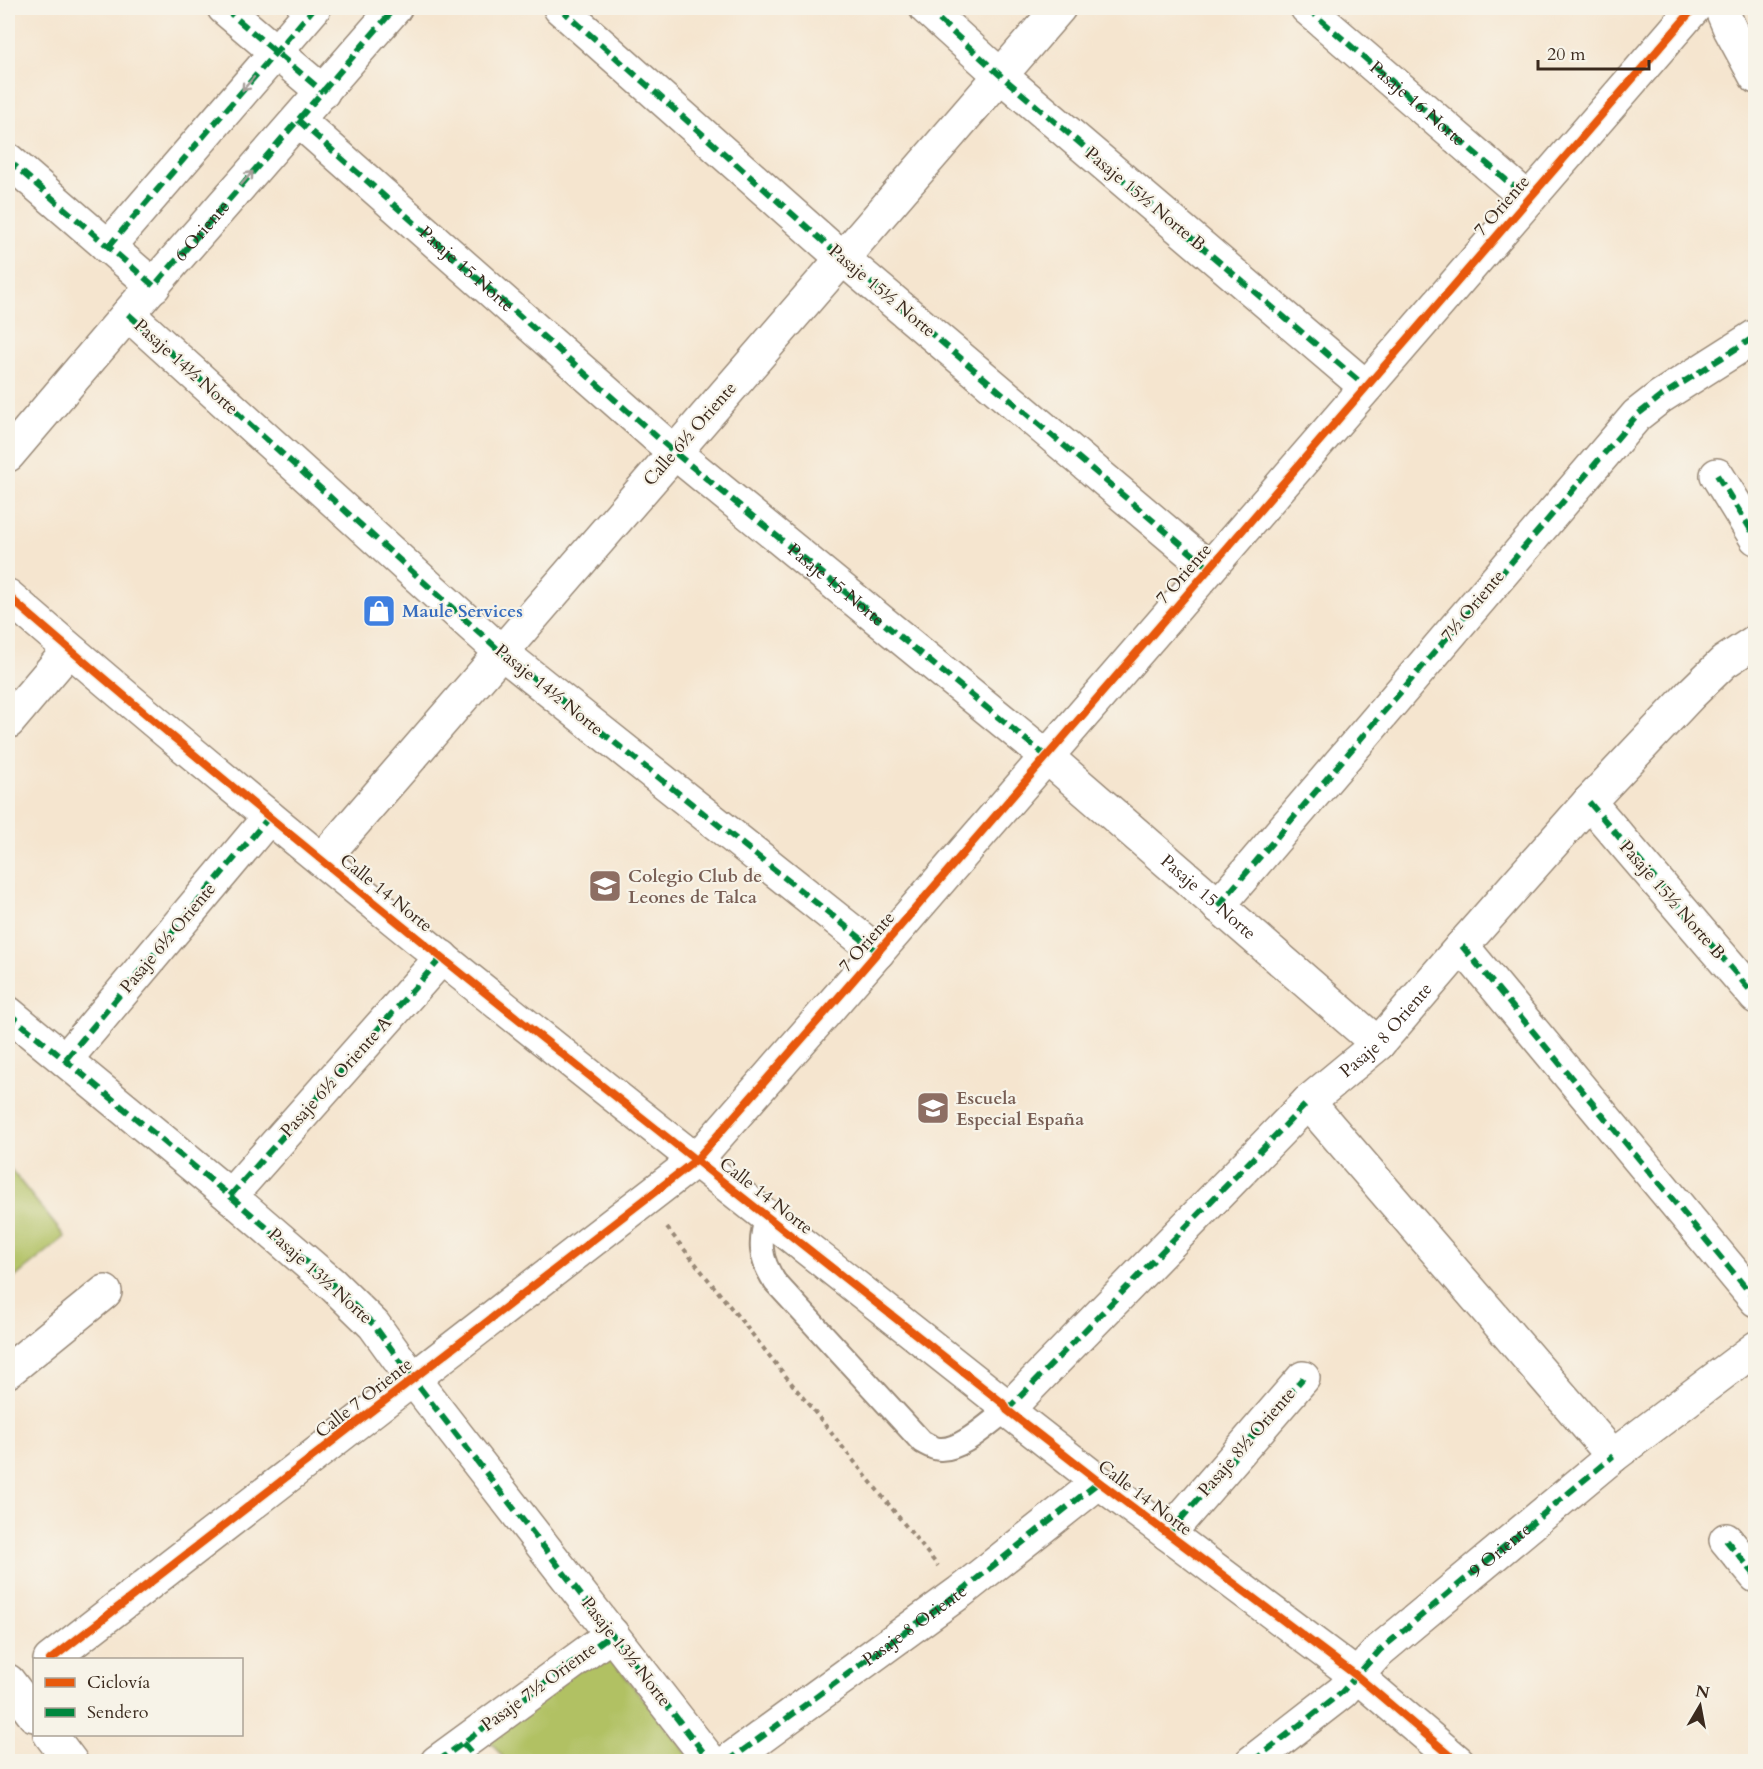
<svg xmlns="http://www.w3.org/2000/svg" width="1763" height="1769" font-family="Cardo,serif">
<style>
.green{fill:#b1c164;stroke:#767641;stroke-width:1.5}
.lines{fill:none;stroke-linecap:round;stroke-linejoin:round}
.service-casing{stroke:#988876;stroke-width:26}
.minor-casing{stroke:#988876;stroke-width:36}
.tertiary-casing{stroke:#988876;stroke-width:36}
.path{stroke:#988876;stroke-width:4;stroke-dasharray:4.5 4.5;stroke-linecap:butt}
.service{stroke:#fff;stroke-width:22}
.minor{stroke:#fff;stroke-width:33}
.tertiary{stroke:#fff;stroke-width:33}
.quiet{stroke:#00873e;stroke-width:6;stroke-dasharray:12 6;stroke-linecap:butt}
.cycleway-casing{stroke:#f7f3e8;stroke-width:11}
.cycleway{stroke:#e8590c;stroke-width:8}
.oneway{stroke:#a79f9a}
.labels{text-anchor:middle;dominant-baseline:central;stroke-width:4.5;stroke-linejoin:round;paint-order:stroke}
.street-label{font-size:18px;fill:#3b2a1e;stroke:#f7f3e8}
.shop-label{font-size:18px;font-weight:bold;fill:#366cbe;stroke:#f7f3e8;text-anchor:start}
.education-label{font-size:18px;font-weight:bold;fill:#785e54;stroke:#f7f3e8;text-anchor:start}
</style>
<rect width="100%" height="100%" fill="#f7f3e8"/>
<filter id="ink" filterUnits="userSpaceOnUse"><feTurbulence type="fractalNoise" baseFrequency=".0167" numOctaves="2"/><feDisplacementMap in="SourceGraphic" scale="12" xChannelSelector="R" yChannelSelector="G"/><feConvolveMatrix kernelMatrix="1 2 1 2 8 2 1 2 1" color-interpolation-filters="sRGB"/></filter>
<filter id="wash" filterUnits="userSpaceOnUse"><feTurbulence type="fractalNoise" baseFrequency=".008" numOctaves="4" result="noise"/><feDisplacementMap in="SourceGraphic" scale="24" xChannelSelector="R" yChannelSelector="G"/><feGaussianBlur stdDeviation="1.35" result="paint"/><feColorMatrix in="noise" values="0 0 0 0 0 0 0 0 0 0 0 0 0 0 0 0 0 1.4 0 .05"/><feComposite in="paint" operator="in"/></filter>
<g filter="url(#wash)">
<rect width="100%" height="100%" fill="#f5e5cf"/>
<path class="green" d="M8 1166 65 1237 8 1283Z
M598 1642 689 1756 682 1762 506 1761 479 1728Z"/>
</g>
<g filter="url(#ink)">
<g class="lines">
<g class="service-casing">
<path id="service" d="M767 1215C759 1242 759 1258 775 1282L922 1442C928 1445 933 1449 940 1449 962 1450 990 1422 1007 1410"/>
</g>
<g class="minor-casing">
<g id="minor">
<path d="M224 8 323 92"/>
<path d="M560 8 842 258 1209 568"/>
<path d="M926 8 1000 75 1366 387"/>
<path d="M1307 8 1528 199"/>
<path d="M1721 8 1730 29 1756 77"/>
<path id="s1" d="M298 120 674 452 1047 757 1378 1044"/>
<path d="M8 160 154 286"/>
<path d="M108 247 314 8"/>
<path d="M128 314 501 652 878 952"/>
<path d="M8 455 128 314 395 8"/>
<path d="M1717 475 1756 538"/>
<path d="M8 722 69 650"/>
<path d="M1589 802 1756 997"/>
<path d="M322 860 1059 8"/>
<path d="M1218 906 1637 415 1660 397 1756 336"/>
<path d="M1462 946 1756 1300"/>
<path d="M8 1013 230 1196 332 1284 374 1325 413 1379 711 1762"/>
<path d="M66 1059 269 817"/>
<path d="M1308 1102 1613 1456"/>
<path d="M230 1196 442 957"/>
<path d="M8 1371 105 1292"/>
<path id="s2" d="M1007 1410 1308 1102 1378 1044 1462 946 1589 802 1691 694 1724 662 1756 641"/>
<path d="M1168 1534 1303 1378"/>
<path d="M1726 1540 1756 1576"/>
<path d="M50 1660 696 1160 844 991 1694 8"/>
<path d="M8 1681 34 1715"/>
<path d="M50 1734 71 1762"/>
<path d="M437 1762 612 1634"/>
<path id="s3" d="M727 1762 960 1592 1099 1482"/>
<path id="s4" d="M1252 1762 1342 1692 1380 1650 1613 1456 1756 1348"/>
</g>
</g>
<g class="tertiary-casing">
<path id="tertiary" d="M8 596C331 877 670 1139 1005 1405L1007 1410 1099 1482 1357 1676 1458 1762"/>
</g>
<path class="path" d="M667 1228 938 1566"/>
<use href="#service" class="service"/>
<use href="#minor" class="minor"/>
<use href="#tertiary" class="tertiary"/>
<g class="quiet">
<path d="M224 8 323 92"/>
<path d="M560 8 842 258 1209 568"/>
<path d="M926 8 1000 75 1366 387"/>
<path id="s5" d="M1307 8 1528 199"/>
<path id="s6" d="M298 120 674 452 1047 757"/>
<path id="s7" d="M8 160 154 286 395 8"/>
<path d="M108 247 314 8"/>
<path d="M128 314 501 652 878 952"/>
<path d="M1717 475 1756 538"/>
<path d="M1589 802 1756 997"/>
<path d="M1218 906 1637 415 1660 397 1756 336"/>
<path d="M1462 946 1756 1300"/>
<path d="M8 1013 230 1196 332 1284 374 1325 413 1379 711 1762"/>
<path d="M66 1059 269 817"/>
<path d="M230 1196 442 957"/>
<path d="M1007 1410 1308 1102"/>
<path d="M1168 1534 1303 1378"/>
<path d="M1726 1540 1756 1576"/>
<path d="M463 1743 479 1762"/>
<path d="M437 1762 612 1634"/>
<path d="M727 1762 960 1592 1099 1482"/>
<path d="M1252 1762 1342 1692 1380 1650 1613 1456"/>
</g>
<g class="cycleway-casing">
<path id="cycleway" d="M8 596C331 877 670 1139 1005 1405L1007 1410 1099 1482 1357 1676 1458 1762
M50 1660 696 1160 844 991 1694 8"/>
</g>
<use href="#cycleway" class="cycleway"/>
</g>
<defs><path id="oneway-shaft" d="M-6 0H5M1.5-3L5.5 0L1.5 3" fill="none" stroke-width="1.6" stroke-linecap="round" stroke-linejoin="round" transform="scale(1.5)"/></defs>
<g class="oneway">
<use href="#oneway-shaft" transform="translate(248 84) rotate(131)"/>
<use href="#oneway-shaft" transform="translate(247 178) rotate(-49)"/>
</g>
</g>
<defs>
<g id="shop-square" transform="scale(1.725)"><rect x="-9" y="-9" width="18" height="18" rx="4" fill="#3f7fe0" stroke="#f7f3e8"/><path d="M-5-2.5h2.3a2.7 3.5 0 0 1 5.4 0H5L5.5 6h-11ZM-1.5-2.5h3a1.5 2.3 0 0 0-3 0Z" fill="#fff"/></g>
<g id="school-square" transform="scale(1.725)"><rect x="-9" y="-9" width="18" height="18" rx="4" fill="#8d6e63" stroke="#f7f3e8"/><path d="M0-5L7-2L0 1L-7-2ZM-4 1L0 2.5L4 1V4Q0 6-4 4Z" fill="#fff"/></g>
</defs>
<g fill-rule="evenodd">
<use href="#shop-square" x="379" y="611"/>
<use href="#school-square" x="605" y="886"/>
<use href="#school-square" x="933" y="1108"/>
</g>
<g class="labels">
<g class="street-label">
<text stroke="none"><textPath href="#s5" startOffset="146">Pasaje 16 Norte</textPath></text>
<text transform="translate(1145 199) rotate(40)">Pasaje 15½ Norte B</text>
<text transform="translate(1502 206) rotate(-49)">7 Oriente</text>
<text stroke="none"><textPath href="#s7" startOffset="266">6 Oriente</textPath></text>
<text stroke="none"><textPath href="#s6" startOffset="225">Pasaje 15 Norte</textPath></text>
<text transform="translate(882 291) rotate(40)">Pasaje 15½ Norte</text>
<text transform="translate(186 367) rotate(42)">Pasaje 14½ Norte</text>
<text transform="translate(690 434) rotate(-49)">Calle 6½ Oriente</text>
<text transform="translate(1184 574) rotate(-49)">7 Oriente</text>
<text stroke="none"><textPath href="#s6" startOffset="711">Pasaje 15 Norte</textPath></text>
<text transform="translate(1473 606) rotate(-50)">7½ Oriente</text>
<text transform="translate(549 690) rotate(39)">Pasaje 14½ Norte</text>
<text transform="translate(386 893) rotate(39)">Calle 14 Norte</text>
<text stroke="none"><textPath href="#s1" startOffset="1197">Pasaje 15 Norte</textPath></text>
<text transform="translate(1672 900) rotate(49)">Pasaje 15½ Norte B</text>
<text transform="translate(168 938) rotate(-50)">Pasaje 6½ Oriente</text>
<text transform="translate(867 942) rotate(-49)">7 Oriente</text>
<text stroke="none"><textPath href="#s2" startOffset="537">Pasaje 8 Oriente</textPath></text>
<text transform="translate(336 1077) rotate(-48)">Pasaje 6½ Oriente A</text>
<text transform="translate(766 1196) rotate(38)">Calle 14 Norte</text>
<text transform="translate(320 1276) rotate(42)">Pasaje 13½ Norte</text>
<text transform="translate(364 1398) rotate(-38)">Calle 7 Oriente</text>
<text transform="translate(1247 1442) rotate(-49)">Pasaje 8½ Oriente</text>
<text transform="translate(1145 1498) rotate(37)">Calle 14 Norte</text>
<text stroke="none"><textPath href="#s4" startOffset="327">9 Oriente</textPath></text>
<text stroke="none"><textPath href="#s3" startOffset="232">Pasaje 8 Oriente</textPath></text>
<text transform="translate(626 1652) rotate(52)">Pasaje 13½ Norte</text>
<text transform="translate(539 1687) rotate(-36)">Pasaje 7½ Oriente</text>
</g>
<g class="shop-label">
<text x="402" y="611">Maule Services</text>
</g>
<g class="education-label">
<text x="628" y="876">Colegio Club de<tspan x="628" dy="21">Leones de Talca</tspan></text>
<text x="956" y="1098">Escuela<tspan x="956" dy="21">Especial España</tspan></text>
</g>
</g>
<rect width="1763" height="1769" fill="none" stroke="#f7f3e8" stroke-width="30"/>
<rect x="33" y="1658" width="210" height="78" fill="#f7f3e8" stroke="#aca397" stroke-width="1.5"/>
<rect x="45" y="1678" width="30" height="9" fill="#e8590c" stroke="#aca397" stroke-width="1.5"/>
<text x="87" y="1688" font-size="18" fill="#3b2a1e">Ciclovía</text>
<rect x="45" y="1708" width="30" height="9" fill="#00873e" stroke="#aca397" stroke-width="1.5"/>
<text x="87" y="1718" font-size="18" fill="#3b2a1e">Sendero</text>
<g transform="translate(1700 1706) rotate(10)" stroke="#f7f3e8" stroke-width="4.5" paint-order="stroke">
<path d="M0-4.5L10 22L0 15L-10 22Z" fill="#3b2a1e"/>
<text y="-9" font-size="16" font-weight="bold" text-anchor="middle" fill="#3b2a1e">N</text>
</g>
<path d="M1538 60v9h111v-9" fill="none" stroke="#3b2a1e" stroke-width="3"/>
<text x="1547" y="60" font-size="18" fill="#3b2a1e" stroke="#f7f3e8" stroke-width="4.5" paint-order="stroke">20 m</text>
</svg>
